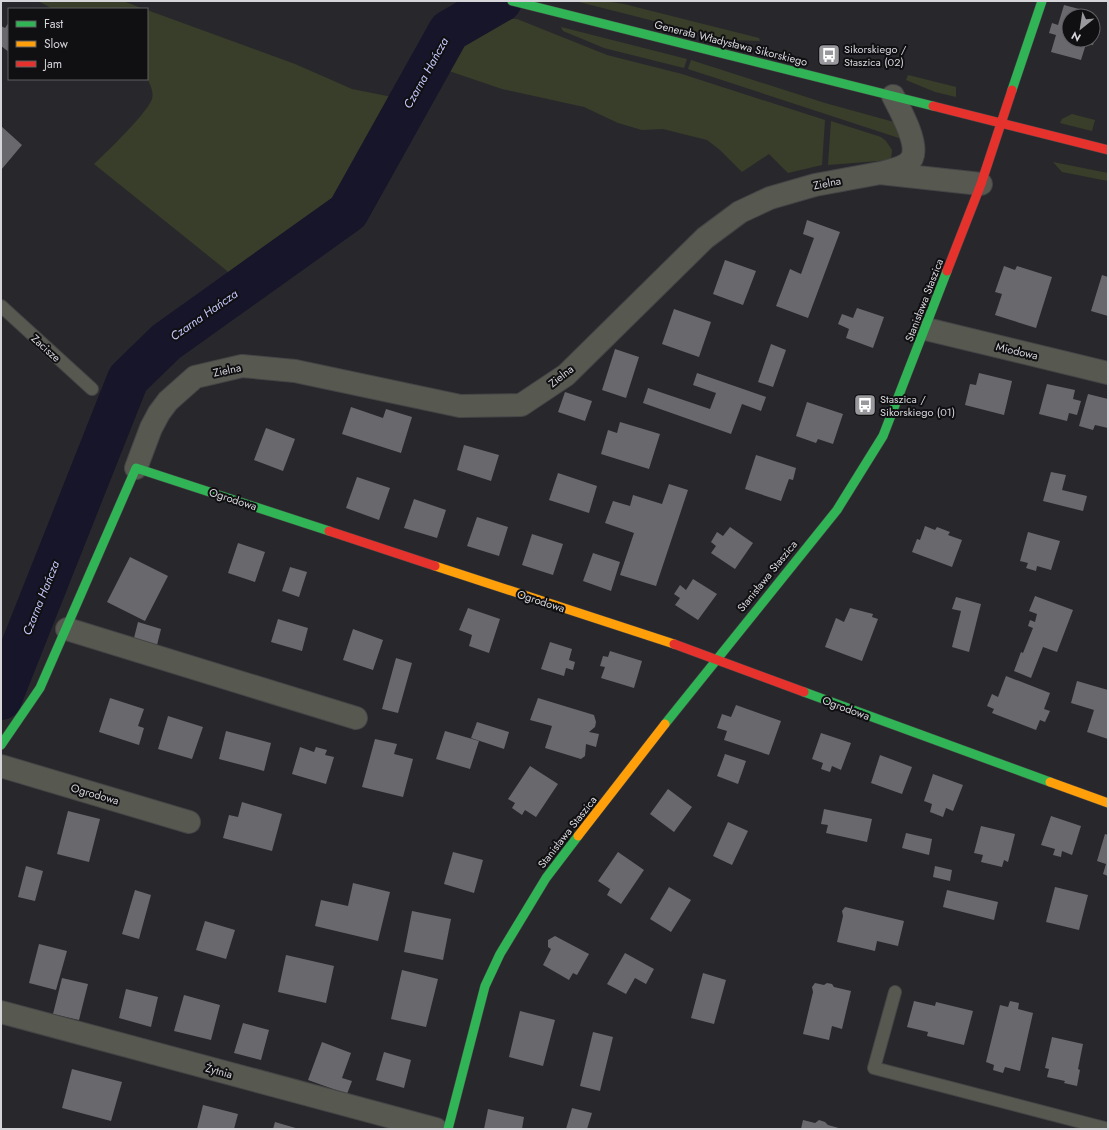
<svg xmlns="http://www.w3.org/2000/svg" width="1109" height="1130" font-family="Jost,sans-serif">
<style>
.green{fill:#383e29}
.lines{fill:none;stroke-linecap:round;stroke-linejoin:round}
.river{stroke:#16152a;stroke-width:42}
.building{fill:#69696d}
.lane-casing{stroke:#454547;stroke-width:14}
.street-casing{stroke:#454547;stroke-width:24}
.fast-casing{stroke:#454547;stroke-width:10}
.slow-casing{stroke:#454547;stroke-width:10}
.jam-casing{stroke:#454547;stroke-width:10}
.lane{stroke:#575951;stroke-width:12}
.street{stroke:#575951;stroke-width:22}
.fast{stroke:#30b455;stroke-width:9}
.slow{stroke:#ff9f0a;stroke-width:9}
.jam{stroke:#e5322d;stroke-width:9}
.labels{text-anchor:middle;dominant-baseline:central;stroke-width:4;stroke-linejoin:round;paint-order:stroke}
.street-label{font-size:11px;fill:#d5d5da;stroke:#101013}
.poi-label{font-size:11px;fill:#d5d5da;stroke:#101013;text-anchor:start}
.water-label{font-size:12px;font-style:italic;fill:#c5c7fd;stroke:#101013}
</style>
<rect width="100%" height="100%" fill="#28282c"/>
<path class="green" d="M38 1H123L144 9H53Z
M575 1H604L624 4 759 38 760 41 729 40Z
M147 10 295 64 352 89 392 97 370 156 348 198 328 213 269 249 233 278 226 270 94 164C105 154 149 111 152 99 154 92 150 84 147 78Z
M490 19H517L607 55 682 74 825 120 822 165 788 173 769 154 742 172 720 150 707 140 663 129 642 130 618 123 584 107 502 89 443 69C449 47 469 27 490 19Z
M561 27 687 59 684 68 604 48 563 31Z
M691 60 825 103 894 122 908 141 688 69Z
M908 75 956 87V97L935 92 906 80Z
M1072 114 1095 120 1092 131 1060 123 1062 119Z
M831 121 881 137 886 141 892 150 891 160 828 165Z
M1053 162 1108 173V181L1062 172Z"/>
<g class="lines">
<path class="river" d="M1 699 128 379 166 342 348 212 449 31 501 1"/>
</g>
<path class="building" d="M1064 5 1094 13 1093 16H1069V40H1093V34L1096 35 1093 45 1086 44 1081 60 1051 52 1056 35 1049 33 1052 23 1058 25Z
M9 22V52L1 46V26L5 28Z
M1 126 22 145 1 170Z
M807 220 840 232 808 318 776 306 790 269 801 274 814 238 803 234Z
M725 260 756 271 743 305 713 294Z
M1004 266 1015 270 1017 266 1052 277 1036 328 995 315 1002 294 995 292Z
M1102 275 1108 277V316L1091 311Z
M857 308 884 317 873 348 846 338 849 329 838 324 842 314 853 318Z
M674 309 711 322 699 357 662 344Z
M771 344 786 350 773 387 758 382Z
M615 349 639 357 626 398 602 390Z
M697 373 766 397 761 411 742 404 731 434 643 403 648 388 710 409 716 393 693 385Z
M979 373 1012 381 1004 415 965 405 970 384 976 385Z
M1047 384 1075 390 1073 399 1081 401 1077 415 1069 413 1067 421 1039 414Z
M565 392 592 401 585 421 558 412Z
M1088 394 1108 399V428L1095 425 1093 430 1079 426Z
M807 402 843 414 833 444 818 439 816 443 796 436Z
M351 407 383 418 386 409 412 417 401 453 342 434Z
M620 422 660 434 649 469 601 454 608 430 617 433Z
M266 428 295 439 283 471 254 460Z
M464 445 499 455 491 481 457 470Z
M756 455 796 468 793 480 789 479 781 501 745 489Z
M1051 472 1066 475 1062 490 1087 496 1083 511 1043 501Z
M558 473 597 486 589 513 549 500Z
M357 477 390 488 379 520 346 508Z
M669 484 688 490 656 586 620 575 634 533 605 523 613 501 630 506 633 495 662 504Z
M414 499 446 510 437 538 404 528Z
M477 517 508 527 499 556 467 546Z
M925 526 935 530 937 527 950 532 948 535 962 540 952 567 912 552 917 539 920 540Z
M730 527 753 543 735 569 711 553 716 546 711 542 717 532 723 536Z
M1028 532 1060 541 1051 570 1037 566 1036 571 1026 568 1028 563 1020 561Z
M532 534 563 544 553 575 522 565Z
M238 543 265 552 255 582 228 573Z
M593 553 620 562 611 591 583 581Z
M130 557 168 576 145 621 107 602Z
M290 567 307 572 299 597 282 591Z
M693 579 717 594 698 620 675 605 680 598 674 594 680 585 686 590Z
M1035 596 1073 610 1057 652 1043 647 1031 678 1014 671 1021 652 1023 653 1033 628 1028 626 1030 620 1035 622 1037 614 1029 611Z
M956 597 981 604 969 652 952 647 961 611 952 609Z
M468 608 500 619 489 653 469 646 472 635 459 630Z
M850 608 873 614 872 617 878 619 862 661 825 647 836 618 844 622Z
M278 619 308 628 302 651 271 642Z
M138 622 161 629 157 645 134 638Z
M353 629 383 640 373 670 343 660Z
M550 642 572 649 569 660 575 662 573 670 566 668 564 676 541 669Z
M610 651 642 661 634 688 601 678 605 667 600 666 603 656 608 657Z
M396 658 412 663 398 713 382 709Z
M1006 676 1050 693 1044 709 1050 711 1045 722 1040 720 1036 730 992 713 994 709 987 706 992 694 998 697Z
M1077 681 1108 690V739L1087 732 1094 710 1071 703Z
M110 698 144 709 138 726 144 728 139 745 99 732Z
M538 698 594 715 596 722 595 727 589 732 599 734 596 747 586 744 585 756 581 759 545 748 552 726 530 720Z
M736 705 781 721 769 755 724 740 727 731 717 728 722 714 731 717Z
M168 716 203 727 192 759 158 749Z
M477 722 509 732 504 749 471 738Z
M226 731 271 743 264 771 219 759Z
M445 731 479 741 470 769 436 759Z
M821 733 851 743 841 770 832 766 830 772 821 769 823 763 812 759Z
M375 739 397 744 394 754 413 759 403 797 362 787Z
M300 747 314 752 316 747 327 750 325 755 334 757 326 784 292 774Z
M725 754 746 761 738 784 717 776Z
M880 755 912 767 902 794 871 783Z
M530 766 558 784 536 817 525 810 522 815 512 808 515 803 508 799Z
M933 774 963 785 953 811 946 808 943 817 930 812 932 804 924 801Z
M668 789 692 807 674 832 650 814Z
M242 802 282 814 272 851 223 838 229 815 238 817Z
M824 809 872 819 867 842 826 833 828 825 821 824Z
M68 811 100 819 89 862 57 854Z
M1051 816 1081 826 1072 855 1062 851 1061 857 1053 855 1055 849 1041 845Z
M728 822 748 831 732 865 713 856Z
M981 826 1015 834 1008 862 1004 860 1002 867 981 862 983 855 974 853Z
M906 833 932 839 929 855 902 848Z
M1105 834 1108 835V876L1103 874 1106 864 1097 861Z
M453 852 483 860 474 893 444 884Z
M618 852 644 870 621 904 607 895 610 889 598 881Z
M26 866 43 871 35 901 18 897Z
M935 866 952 870 950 881 933 877Z
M353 883 390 892 378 941 315 926 321 900 348 906Z
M669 887 691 900 671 932 650 919Z
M1055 887 1088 895 1079 930 1046 922Z
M135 890 151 895 139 939 122 934Z
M947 890 998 902 994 920 943 907Z
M845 907 904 921 898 946 877 941 875 951 837 942 843 916 842 911Z
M412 911 451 919 443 960 404 952Z
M205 921 235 930 226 959 196 950Z
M555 936 589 954 577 975 573 973 569 980 543 965 551 949 548 947V940Z
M39 944 67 951 56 990 29 983Z
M625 953 654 969 646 984 635 978 626 994 607 984Z
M286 955 334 966 326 1003 278 992Z
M402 970 438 979 426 1027 391 1019Z
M703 973 726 980 714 1024 691 1018Z
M62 978 88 984 79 1020 53 1014Z
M815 983 824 985 827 983 832 984 834 987 851 991 842 1029 832 1026 829 1040 803 1034 813 992 812 987Z
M126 989 158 997 151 1027 119 1018Z
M184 995 220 1005 211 1040 174 1031Z
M914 1001 935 1006 936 1002 973 1011 964 1045 927 1036 928 1032 907 1027Z
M1010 1001 1019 1003 1018 1009 1033 1013 1020 1071 1005 1067 1003 1073 993 1070 994 1065 986 1062 1000 1005 1008 1007Z
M520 1011 555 1020 543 1066 509 1057Z
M243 1023 269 1030 261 1060 234 1053Z
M593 1032 613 1037 600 1091 580 1086Z
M1052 1037 1083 1044 1078 1069 1080 1070 1077 1086 1064 1083 1065 1081 1047 1077 1049 1069 1045 1068Z
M322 1042 351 1053 342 1078 352 1081 347 1094 308 1080Z
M384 1052 411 1060 404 1088 376 1080Z
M72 1069 122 1082 111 1121 62 1108Z
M203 1105 238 1114 234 1129H197Z
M572 1108 592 1113 587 1129H566Z
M488 1109 524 1117 522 1129H484Z
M803 1120 815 1123 819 1120 825 1122 828 1125 842 1129H801Z
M275 1122 299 1129H273Z"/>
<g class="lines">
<g class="lane-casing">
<path id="lane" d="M1 306 92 389
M895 992 874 1068 1108 1129"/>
</g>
<g class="street-casing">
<path id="street" d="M881 173C891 170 907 168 912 158 919 143 900 110 893 96
M926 329 1108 373
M136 468 151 428 159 413 168 401 195 377 242 366 295 371 460 406 521 405 566 375 705 238 740 212 770 198 815 185 880 173 981 184
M67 629 356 718
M1 766 189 822
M1 1012 436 1129"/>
</g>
<g class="fast-casing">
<path id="fast" d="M512 1 933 106
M1012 90 1042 1
M804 692 1050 782
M665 724 837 510 883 436 947 271
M1 745 40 688 136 468 329 531
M448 1129 485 986 500 954 546 878 578 836"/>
</g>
<g class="slow-casing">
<path id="slow" d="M435 566 674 644
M1050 782 1108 803
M578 836 665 724"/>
</g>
<g class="jam-casing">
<path id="jam" d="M933 106 1108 150
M947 271 981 184 1012 90
M329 531 435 566
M674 644 804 692"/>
</g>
<use href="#lane" class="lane"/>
<use href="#street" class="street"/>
<use href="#fast" class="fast"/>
<use href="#slow" class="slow"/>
<use href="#jam" class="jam"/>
</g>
<defs>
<g id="bus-square" transform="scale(1.15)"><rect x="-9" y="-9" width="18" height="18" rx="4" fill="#98989d" stroke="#101013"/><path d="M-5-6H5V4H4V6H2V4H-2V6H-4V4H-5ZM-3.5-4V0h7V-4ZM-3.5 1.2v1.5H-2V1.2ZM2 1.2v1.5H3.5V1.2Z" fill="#fff"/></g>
</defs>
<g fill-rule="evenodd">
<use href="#bus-square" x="829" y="55"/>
<use href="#bus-square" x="865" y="405"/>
</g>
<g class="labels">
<g class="street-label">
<text transform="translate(731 43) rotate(14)">Generała Władysława Sikorskiego</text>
<text transform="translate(827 183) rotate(-11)">Zielna</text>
<text transform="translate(924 300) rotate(-69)">Stanisława Staszica</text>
<text transform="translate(46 348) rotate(42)">Zacisze</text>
<text transform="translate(1017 351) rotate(13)">Miodowa</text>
<text transform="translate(227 370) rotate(-12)">Zielna</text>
<text transform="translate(561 376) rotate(-38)">Zielna</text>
<text transform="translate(233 499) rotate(18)">Ogrodowa</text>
<text transform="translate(767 576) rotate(-51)">Stanisława Staszica</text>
<text transform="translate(541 601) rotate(18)">Ogrodowa</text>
<text transform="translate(846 708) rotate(20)">Ogrodowa</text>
<text transform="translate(95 794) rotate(16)">Ogrodowa</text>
<text transform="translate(567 832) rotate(-52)">Stanisława Staszica</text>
<text transform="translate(219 1071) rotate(15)">Żytnia</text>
</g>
<g class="poi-label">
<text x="844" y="49">Sikorskiego /<tspan x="844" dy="13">Staszica (02)</tspan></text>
<text x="880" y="399">Staszica /<tspan x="880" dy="13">Sikorskiego (01)</tspan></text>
</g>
<g class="water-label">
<text transform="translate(426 73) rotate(-61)">Czarna Hańcza</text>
<text transform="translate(204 315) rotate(-35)">Czarna Hańcza</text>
<text transform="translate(41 598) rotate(-68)">Czarna Hańcza</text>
</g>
</g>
<rect width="1109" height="1130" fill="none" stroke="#d5d5da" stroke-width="4"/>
<rect x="8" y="8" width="140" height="72" fill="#101013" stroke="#5f5f63"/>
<rect x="16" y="21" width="20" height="6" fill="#30b455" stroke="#5f5f63"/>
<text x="44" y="28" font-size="12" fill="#d5d5da">Fast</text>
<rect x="16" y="41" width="20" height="6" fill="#ff9f0a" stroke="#5f5f63"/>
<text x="44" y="48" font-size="12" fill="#d5d5da">Slow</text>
<rect x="16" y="61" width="20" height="6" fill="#e5322d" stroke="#5f5f63"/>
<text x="44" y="68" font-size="12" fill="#d5d5da">Jam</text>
<g transform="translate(1081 28) rotate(210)"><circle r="19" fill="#101013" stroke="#5f5f63"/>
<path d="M0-3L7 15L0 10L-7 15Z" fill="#98989d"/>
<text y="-6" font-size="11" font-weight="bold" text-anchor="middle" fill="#d5d5da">N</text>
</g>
</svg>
